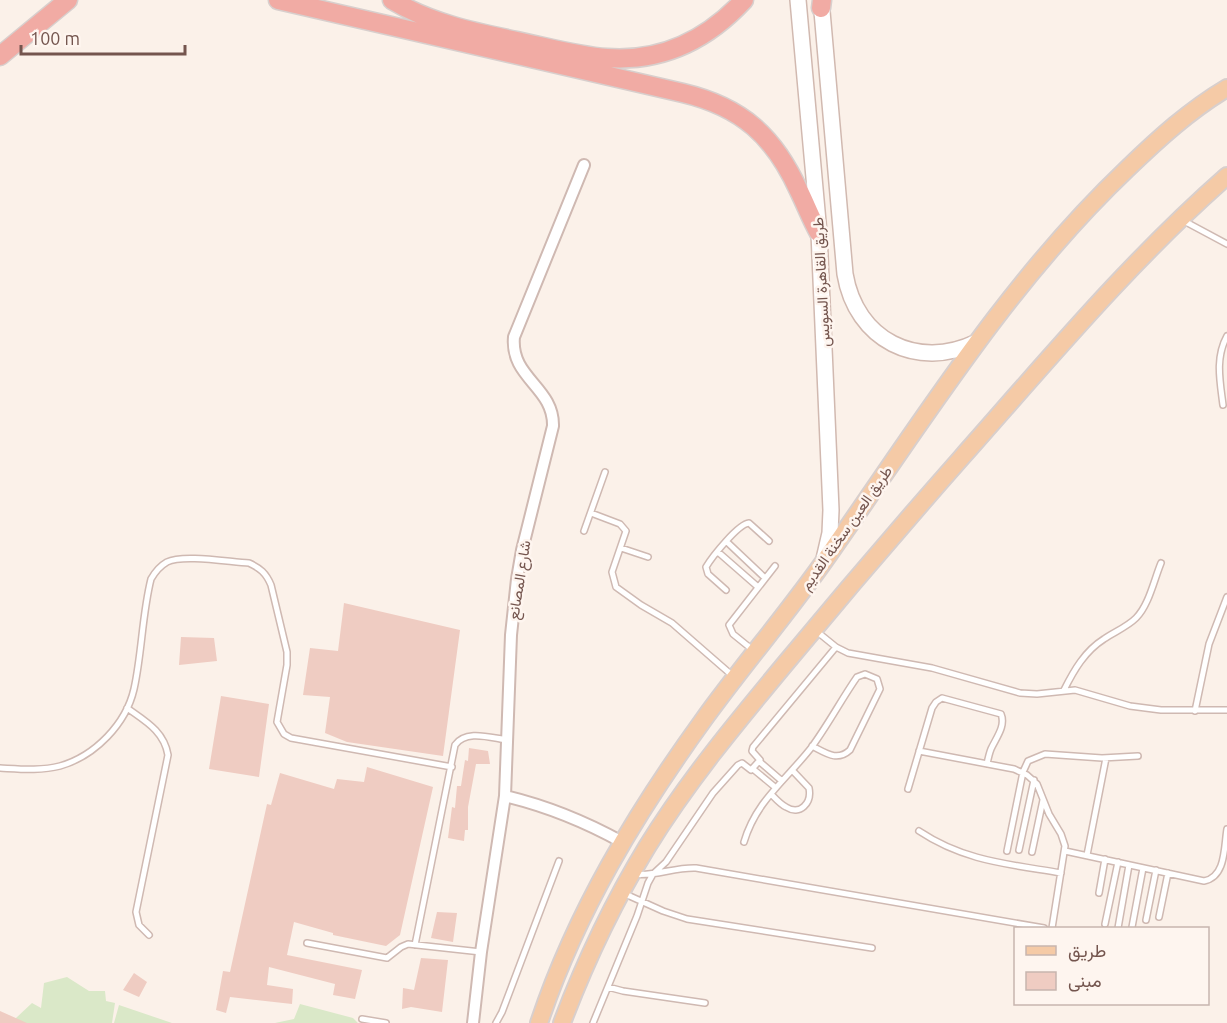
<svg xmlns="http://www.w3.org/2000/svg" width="1227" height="1023" font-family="Ubuntu,Vazirmatn,sans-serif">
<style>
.green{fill:#dae8c8}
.building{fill:#efccc2}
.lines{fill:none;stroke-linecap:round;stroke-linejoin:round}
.service-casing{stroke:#cfb9b2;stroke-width:8}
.minor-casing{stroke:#cfb9b2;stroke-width:14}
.secondary-casing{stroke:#d1b9b0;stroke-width:18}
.primary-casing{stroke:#d8cfcd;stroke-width:20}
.motorway-casing{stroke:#d8cfcd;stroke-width:21}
.service{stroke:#fff;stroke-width:5}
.minor{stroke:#fff;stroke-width:10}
.secondary{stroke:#fff;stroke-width:15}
.primary{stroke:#f5caa6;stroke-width:16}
.motorway{stroke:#f1aba4;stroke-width:18}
.labels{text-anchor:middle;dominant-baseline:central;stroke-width:5;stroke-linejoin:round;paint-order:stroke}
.street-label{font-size:15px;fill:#74554e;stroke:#fef5ef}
</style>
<rect width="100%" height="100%" fill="#fbf1e9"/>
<path class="green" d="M67 977 89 991H105L106 1001 115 1003 112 1023H16V1018L32 1003 41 1008 44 983Z
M300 1004 353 1018 358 1023H275L294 1019Z
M119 1005 172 1023H114Z"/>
<path class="building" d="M344 603 460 630 443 756 347 742 325 733 330 697 303 695 310 648 338 651Z
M181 637 214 638 217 661 179 665Z
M221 696 269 704 259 777 209 769Z
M469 748 488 751 490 764H476L468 807V830H465L464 841 448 838 452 807 455 808 457 786H461L465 760 468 761Z
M367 767 433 787 400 935 386 946 333 935V933L294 922 287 955 362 970 355 999 333 995 335 984 269 967 267 985 293 989 292 1004 230 997 226 1013 216 1010 223 971 230 972 267 804 271 805 280 773 334 789 337 779 364 782Z
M437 912 457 913 453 942 431 938Z
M421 958 448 960 442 1012 411 1007 402 1009 403 988 414 990Z
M134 973 147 982 139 997 123 990Z
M0 1011 27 1023H0Z"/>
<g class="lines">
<g class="service-casing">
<path id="service" d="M1184 221 1227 244
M1223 405C1220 381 1215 358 1227 336
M591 513 620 524 626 531 612 572 616 587 641 605 672 623 734 677
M584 531 605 472
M727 542 765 578
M621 548 648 557
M718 552 758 587
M726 590 708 574 706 567C712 557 738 524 749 523L769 541
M815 630 836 647 848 653 932 668 1020 693 1037 694 1075 690 1130 706 1161 710H1227
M754 651 733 634 729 625 775 566
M1064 690C1074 670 1085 651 1104 639 1114 632 1127 627 1136 618 1149 605 1154 580 1161 563
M127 708C145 721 164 731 168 755L136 912 139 925 149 935
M1195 711 1209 644 1227 597
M919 751 1014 769 1027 775 1037 784 1049 814 1061 834 1065 846 1052 928
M760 762 782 781
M0 768C20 769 41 771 60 766 95 756 126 724 134 689 142 653 142 615 151 579 155 572 160 566 167 562 183 554 229 562 249 563 260 568 266 573 271 585L287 652V665L277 722 284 734 291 738 452 767
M753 769 776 788
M908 789 932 708 936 702 942 698 1001 714C1006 726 996 738 991 749 989 754 988 759 987 764
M771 794C775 798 780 804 786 807 800 816 812 803 809 788L792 770
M919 831C964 861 1008 864 1061 873
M744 842C756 801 786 780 811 748 828 725 841 700 857 677L865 674 877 679 880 689 850 750C837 762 826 753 812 746
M1019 850 1034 780
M1007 851 1023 772 1028 761 1045 754 1102 758 1138 756
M1065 851 1204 881C1226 877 1224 847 1227 829
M1032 852 1043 800
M1087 855 1106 758
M633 874C655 877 674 867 696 868L1044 928
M623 893 663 911 687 919 872 948
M1099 893 1105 859
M1159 917 1168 873
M1146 920 1156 870
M1105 924 1118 862
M1132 927 1143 868
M1118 928 1129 865
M307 943 387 958 401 947 408 944 481 952
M415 945 455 745C466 729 491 738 508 740
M608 987 623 991 705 1003
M362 1019 386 1023
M496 1023 502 1012 559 861
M593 1023 637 916 648 883 653 874 666 862 713 793 738 765 742 763 751 770 760 760 752 751 753 747 836 647"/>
</g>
<g class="minor-casing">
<path id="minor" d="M505 796C547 806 584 821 622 842
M473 1023 481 952 505 796 511 635 517 579 522 550 553 426C554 387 510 378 514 337L584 165"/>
</g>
<g class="secondary-casing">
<path id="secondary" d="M798 0 819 233 831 510 830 533 824 559
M821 0 845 274C856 340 917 371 977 342"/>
</g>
<g class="primary-casing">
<path id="primary" d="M539 1023C576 912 636 813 704 719 743 665 787 614 825 560 920 425 1007 283 1127 169 1158 139 1190 110 1227 88
M562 1023C585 962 613 903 647 847 687 782 736 723 785 664 843 594 902 525 962 457 1047 361 1130 261 1227 176"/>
</g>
<g class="motorway-casing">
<path id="motorway" d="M278 0 683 93C742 107 774 136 799 191 806 205 811 219 819 233
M392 0C430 23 473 32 517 41 546 47 577 56 607 58 662 62 707 40 744 0
M821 8 822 0
M0 56 68 0"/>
</g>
<use href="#service" class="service"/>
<use href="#minor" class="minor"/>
<use href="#secondary" class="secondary"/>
<use href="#primary" class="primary"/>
<use href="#motorway" class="motorway"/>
</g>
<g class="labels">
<g class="street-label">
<text transform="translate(821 282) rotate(-93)">طريق القاهرة السويس</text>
<text transform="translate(846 528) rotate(-55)">طريق العين سخنة القديم</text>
<text transform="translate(519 580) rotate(-81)">شارع المصانع</text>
</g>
</g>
<rect x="1014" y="927" width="195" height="78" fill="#fef5ef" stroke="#c7b5af" stroke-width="1.5"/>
<rect x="1026" y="946" width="30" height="9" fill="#f5caa6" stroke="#c7b5af" stroke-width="1.5"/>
<text x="1068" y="957" font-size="18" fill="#74554e">طريق</text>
<rect x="1026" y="972" width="30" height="18" fill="#efccc2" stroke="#c7b5af" stroke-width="1.5"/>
<text x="1068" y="987" font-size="18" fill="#74554e">مبنى</text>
<path d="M21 45v9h164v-9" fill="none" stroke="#74554e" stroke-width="3"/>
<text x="30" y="45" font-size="18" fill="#74554e" stroke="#fef5ef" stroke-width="4.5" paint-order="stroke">100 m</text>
</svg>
